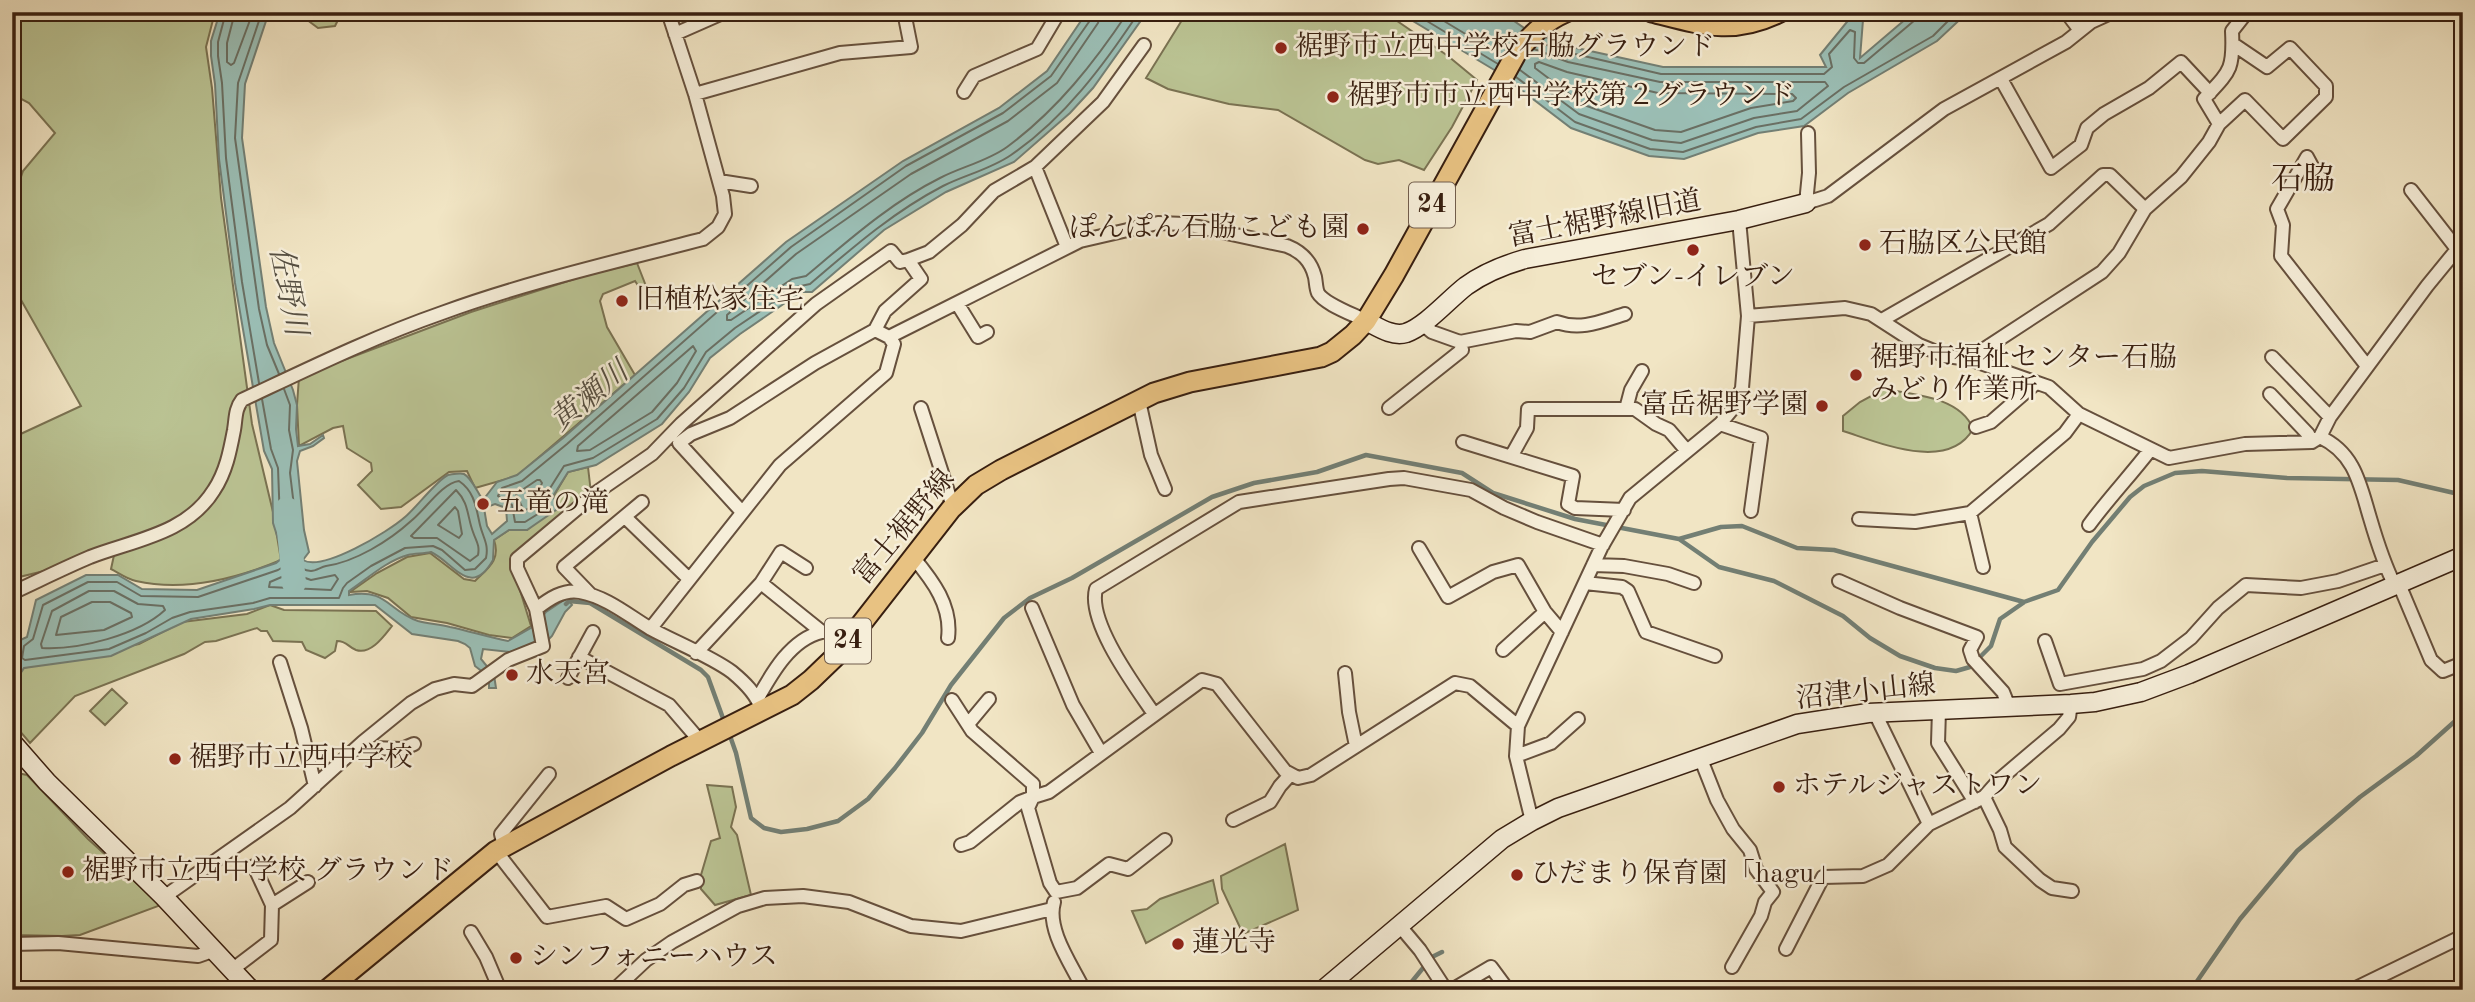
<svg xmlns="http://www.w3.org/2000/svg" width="2475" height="1002" font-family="'Old Standard TT','Noto Serif JP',serif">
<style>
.green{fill:#bbc494;stroke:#7a7252;stroke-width:2}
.water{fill:#9bbfb6;stroke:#737f74;stroke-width:2;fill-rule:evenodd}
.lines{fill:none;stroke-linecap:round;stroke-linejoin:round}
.shore{stroke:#6a6f63;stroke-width:2}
.stream{stroke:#737f74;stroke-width:4.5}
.river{stroke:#9bbfb6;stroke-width:24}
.street-casing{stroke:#66503d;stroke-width:16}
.secondary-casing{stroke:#381f10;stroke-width:21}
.primary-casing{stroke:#381f10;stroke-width:23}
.street{stroke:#f6eed9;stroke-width:12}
.secondary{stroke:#f6eed9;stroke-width:18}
.primary{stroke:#e8c282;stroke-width:19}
.poi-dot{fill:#8f2418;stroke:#f6eed9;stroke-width:2.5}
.labels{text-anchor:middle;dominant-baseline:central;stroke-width:5;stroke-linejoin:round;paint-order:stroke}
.shield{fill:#f6eed9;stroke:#715d4c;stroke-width:2}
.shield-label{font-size:26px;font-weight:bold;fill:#381f10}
.poi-label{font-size:28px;fill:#381f10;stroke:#f6eed9;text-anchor:start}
.street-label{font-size:28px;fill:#381f10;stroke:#f6eed9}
.water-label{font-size:30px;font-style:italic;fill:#564f42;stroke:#f6eed9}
.quarter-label{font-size:32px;fill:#381f10;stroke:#f6eed9}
</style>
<rect width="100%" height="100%" fill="#f1e5c4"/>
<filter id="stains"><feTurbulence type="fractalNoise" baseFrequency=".00286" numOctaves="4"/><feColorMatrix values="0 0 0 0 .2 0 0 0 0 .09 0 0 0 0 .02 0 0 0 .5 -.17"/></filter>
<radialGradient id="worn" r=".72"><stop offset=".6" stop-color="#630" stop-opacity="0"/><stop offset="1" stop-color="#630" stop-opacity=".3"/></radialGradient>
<path class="green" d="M13 12H215L206 47 212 88 221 198 252 424 273 512 281 560C236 579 186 592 136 581 127 579 119 573 111 569L116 546 61 567 19 577 12 565V438L81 406 12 284V203L23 171 55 133 29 103 12 94Z
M300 12H342L335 26 318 28 302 16Z
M1187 12H1384L1448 56 1477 80 1452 127 1424 170 1399 160 1378 164 1365 160 1278 110 1229 104 1168 89 1146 78Z
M637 263 651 299 648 300 635 281 603 294 600 301 607 327 635 375 517 476 475 488 467 471 449 472 401 507 381 509 358 485 372 471 371 463 347 448 343 426 333 428 299 446 297 405 299 377 471 312 587 275Z
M1884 389C1912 394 1961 397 1973 429 1948 473 1878 442 1843 431V416L1860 402Z
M588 467 591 493 512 564 531 626 512 638 489 635 447 623 411 617 388 598 367 591 350 592 377 573 407 557 430 553 464 579 475 581C488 568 501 560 494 540L509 530H527L558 503 553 497 568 472Z
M270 605 284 610 376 611 392 626C384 636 371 655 356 650 348 647 347 641 337 641L335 651 325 658 306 650 302 642 273 641 267 631H261L257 628 216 641 205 642 184 654 75 696 30 743 12 722 17 677 23 668 139 644 182 622 247 614Z
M112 689 127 703 105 725 90 711Z
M12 772 27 775 88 839 161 905 80 935 62 936 12 935Z
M707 785 732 787 736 807 731 827 737 835 751 895 715 905 701 889V875L711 841 720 838Z
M1285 844 1298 910 1243 934 1222 889 1221 876Z
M1213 880 1218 903 1146 943 1132 911 1147 909 1160 899Z"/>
<path class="water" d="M220 12H269L245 84 242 138 266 307 274 343 293 390 297 405 296 429 298 446 310 444 323 435 324 438 313 446 300 451 297 461 304 530 309 552 303 560C322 572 388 532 405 517 415 509 438 479 448 475 452 474 461 473 464 474 472 478 478 494 483 500L497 482 517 475 563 438 786 242 903 161 999 108 1047 71 1087 12H1147L1093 88 1070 113 1014 162 946 192 884 230 812 292H801L740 334 710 358 689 392 662 424 596 465 568 472 553 496 559 508 527 530H509L494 540 493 560C471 599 454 563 431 552 423 554 415 553 408 555 386 561 367 579 349 591V595C387 588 388 611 418 621 428 624 439 624 450 627 469 631 488 637 508 641L536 625 546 612 567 598 572 605 565 612 552 636 545 643 510 652 483 649 481 659 494 675 496 688H489V677L475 666 470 648 465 644 458 641 412 634 375 605H270L254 609 191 619 111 656 24 668C14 680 17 694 12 707V654L16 651V642L27 637 36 600 86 575H118L142 589 197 590 276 563 295 547 286 539 279 542 273 523 272 469 264 451 235 283 219 159 215 84 211 56V41ZM495 504 506 508 507 521 492 534 487 526 484 508Z
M1398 12H1501L1527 30 1572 47 1663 67H1826L1820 55 1855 12H1870L1863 20 1860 58 1914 12H1968L1937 41 1848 93 1804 126 1758 133 1684 159 1649 156 1571 128 1496 71Z"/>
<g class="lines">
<path class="shore" d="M226 12 218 42V56L222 83 226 158 242 282 259 383
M235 12 227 43V62L231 65 234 63 253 12
M262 12 238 83 235 138 259 309 267 345 279 374
M1092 12 1091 19 1051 76 1003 113 906 166 791 247 567 444 522 481 502 488 498 496 512 505 515 522H525L549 507 547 493 564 466 593 458 657 419 684 388 706 352 735 328 796 287 810 284C852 248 893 212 943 186 965 175 991 169 1011 155 1064 119 1104 65 1139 12
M1101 12 1098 23 1057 83 1008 121 911 174 796 254 727 315V320H731L792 279 806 276C849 240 890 203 940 178 961 167 988 161 1007 147 1057 110 1094 63 1128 12
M1412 12 1498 64
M1429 12 1502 56
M1541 43 1571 53 1661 74H1824L1832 67 1829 54 1850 30 1855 32 1854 58 1858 63H1864L1915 20 1917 12
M1539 62 1567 72 1658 93 1792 94 1796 98 1793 101 1751 108 1681 132 1655 130 1584 105 1535 68V64Z
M1520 70 1579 114 1652 140 1681 143 1754 118 1797 111 1828 86 1825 82H1660L1568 62 1534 49
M1516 77 1575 122 1650 149 1683 152 1756 127 1801 119 1844 87 1933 36 1957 12
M693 346 696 351 677 383 652 412 590 450 577 451 578 446Z
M262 399 271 449 278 468 280 521 283 531 294 535 297 531 290 473 293 450 289 430 290 405 284 389
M537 480H540L542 483 538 493V503L524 511 516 494Z
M459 481C475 492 476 508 480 525 483 538 489 544 486 558L475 569 465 570 442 550 433 546 405 548 371 566 347 583 343 588 339 598H270L253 603 190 612 172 618 146 633 109 649 25 660 22 658 24 646 33 639 43 605 88 582H117L141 596 198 597 278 570 293 561C298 565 302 571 311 571 316 571 321 567 326 566 355 562 389 541 411 521 425 510 442 483 459 481Z
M456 490C469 503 467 516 473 532 476 541 480 545 478 555L470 561 437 538H414L411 536Z
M455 507 458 511 462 534 459 538 438 525Z
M291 573 311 580 335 575 338 579 331 590 269 587 270 582Z
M89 591H114L138 604 163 606 165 610C138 635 79 650 42 648L41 644 52 611Z
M92 602H110L131 613 132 617 104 630 56 635 61 617Z"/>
<path class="stream" d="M1679 539 1719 567 1774 581 1843 616 1870 638 1900 656 1935 668 1956 671 1970 667 1991 646 2000 619 2023 603
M566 604 569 601 590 603 701 670 708 677 724 721
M729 733 736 753 751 818 764 828 781 832 807 829 838 821 868 799 895 768 922 733 951 685 1004 618 1030 598 1072 578 1212 497 1254 483 1317 472 1366 455 1462 473 1493 493 1575 519 1679 539 1721 527 1742 526 1797 548 1834 550 2024 602 2058 590 2092 542 2130 497 2144 486 2175 473 2202 471 2287 478 2398 480 2463 495
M1405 990 1432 957 1442 952
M2191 990 2240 919 2297 851 2360 797 2416 756 2463 714"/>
<path class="river" d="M287 509 294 583"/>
<g class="street-casing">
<path id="street" d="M2066 12 2079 29
M675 34 725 12
M2001 79 2051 168 2081 145 2087 128 2104 114 2149 88 2181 62 2210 93
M964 92 974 76 1037 49 1059 12
M695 94 840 53 911 47 904 12
M2219 124 2245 100 2283 139 2326 97V86L2290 48 2267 67 2233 44
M1808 133 1809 173 1806 203 1828 196 1944 109 2066 42 2091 22 2113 12
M2307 157 2277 209 2283 225 2281 256 2367 366
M2307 157 2322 185
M1035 167 1103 102 1144 45
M719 181 751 186
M2411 190 2457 249
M908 260 929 252 962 225 994 191 1035 167 1067 247
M957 303 978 337 987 332
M1748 316 1845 308 1871 314 1919 345 1946 356 1969 359 2049 387 2079 414 2169 458 2245 444 2312 442 2320 437C2355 453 2360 485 2370 518 2377 542 2384 564 2395 586
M1882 320 2049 224 2103 175H2110L2145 209
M889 337 1080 241 1158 223 1185 224 1287 246C1302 252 1311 261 1315 277 1316 282 1316 289 1318 293 1324 304 1355 315 1366 321
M1460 342 1516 331 1530 332 1557 322C1581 331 1602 321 1625 314
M2272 357 2330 417
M1969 359 2102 272 2119 253 2145 209 2181 177 2209 142 2219 124 2204 99C2230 71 2234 70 2232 31L2247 12
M2270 394 2308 434 2312 442
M1139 401 1151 455 1165 489
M921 408 953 507
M1389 408 1462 350 1460 342 1432 332 1421 323
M1626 409 1631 390 1642 371
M1720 424 1761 438 1751 511
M1976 427 1991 422 2036 383
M2320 437 2330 417 2427 286 2463 242
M1463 442 1573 476 1568 504 1575 508 1624 510
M1512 455 1527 428 1528 409H1635L1656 424 1669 430 1687 451
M1970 513 1983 567
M625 517 689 579
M1859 519 1915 522 1970 513 2065 433 2079 414
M2089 525C2108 499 2130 476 2150 450
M1419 548 1448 597 1493 572 1518 565 1545 612 1562 632
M913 557C933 581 952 606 948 638
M1593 565 1624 566 1668 574 1694 583
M1839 581 1900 608 1977 637 1970 650 1973 659 2003 692 2009 707
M761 583 822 632
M1585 583 1622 587 1628 591 1646 632 1715 656
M2399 584 2431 660 2443 671 2463 663
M12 593C38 581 64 568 90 557 134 540 187 534 214 490 226 472 230 451 234 430 236 418 235 409 242 400 308 369 373 337 442 313 527 282 615 262 703 239L718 227 725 214 723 196 695 94 668 12
M590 594 564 567 642 502
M1032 608 1073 705 1101 753
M651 628 780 465 886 373 894 344 889 337 875 330 815 363 730 418 691 434 679 443 742 512
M2045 641 2060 684 2143 669 2161 661 2191 638 2218 608 2246 585 2301 588 2338 581 2385 565
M1503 650 1545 612
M696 653 761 583 781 552 806 568
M579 657 669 705 700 741
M280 662 301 728 315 786
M1345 673 1349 712 1356 746
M568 678 593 632
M758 698C772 673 791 639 822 632 832 630 844 632 855 632
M952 700 972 731 1033 784V797L1020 802 970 842 961 845
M761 709C757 694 744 682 732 672 712 657 675 642 651 629 629 616 607 597 580 592 563 589 549 599 536 609L517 568V559L597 492 652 454 681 424 816 304 891 251 900 262 908 260 921 279 885 311 875 330
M1939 710 1938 743 1975 802
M1875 713 1929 824
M1154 714C1135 686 1087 622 1096 589L1239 502 1389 479 1404 478 1471 490 1504 508 1537 522 1603 545
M969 723 989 699
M363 742 371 748 402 749 414 744
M1516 756 1551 743 1578 719
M1700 757 1717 800 1733 829 1750 850 1756 869 1773 892 1765 902 1761 916 1732 967
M1984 797 2000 830 2005 847 2040 880 2052 888 2072 891
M1233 820 1270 802 1280 786 1290 775
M1532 821 1516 756 1518 726 1601 548 1630 498 1720 424 1735 406 1742 388 1748 316 1739 220
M1165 840 1128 869 1109 864 1077 888 1056 892 1050 883 1028 808 1033 797 1049 792 1202 680 1217 684 1285 771 1298 778 1311 775 1455 683 1470 686 1518 726
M504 846 501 834 549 774
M496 851 547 917 606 906 626 919 660 904 684 885 697 881
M164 897 290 808 363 742 411 703 435 689 454 684 472 686 508 660 543 646 536 609
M1054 902C1046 930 1072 965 1084 990
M272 905 308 882
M1399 925 1420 950 1446 990
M471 932 486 957 500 990
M12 944 58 943 198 956 215 950
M1786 949 1823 877 1863 876 1888 865 1929 824 1984 797 2000 779 2059 729 2069 717 2071 704
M233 969 271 940 272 905 254 866
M614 990 646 960 672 942 738 906 765 898 803 896 849 902 911 926 961 931 1052 909
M1452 990 1491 967 1508 990
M2352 990 2463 936"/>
</g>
<g class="secondary-casing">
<path id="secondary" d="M1366 321C1378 327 1392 337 1406 333 1426 326 1449 299 1466 286 1484 273 1504 265 1525 259L1739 220 1806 203
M12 742 47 782 164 897 251 990
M1323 990 1502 839 1532 821 1558 808 1797 724 1868 713 2071 704 2095 702 2141 692 2189 674 2463 556"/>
</g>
<g class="primary-casing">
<path id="primary" d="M1652 12C1700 24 1732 36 1780 12
M327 990 496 851 671 756 792 695 811 680 837 655 951 509 976 485 1001 470 1154 393 1190 382 1321 357 1332 352 1353 335 1366 321 1394 275 1517 52C1532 34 1545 21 1566 12"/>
</g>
<use href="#street" class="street"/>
<use href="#secondary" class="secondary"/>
<use href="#primary" class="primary"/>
</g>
<g class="poi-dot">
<circle cx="1281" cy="48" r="7"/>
<circle cx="1333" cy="97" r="7"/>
<circle cx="1363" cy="229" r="7"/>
<circle cx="1865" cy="245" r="7"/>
<circle cx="1693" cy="250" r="7"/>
<circle cx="622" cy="301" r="7"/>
<circle cx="1856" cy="375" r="7"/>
<circle cx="1822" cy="406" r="7"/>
<circle cx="483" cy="504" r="7"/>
<circle cx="512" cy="675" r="7"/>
<circle cx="175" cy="759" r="7"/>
<circle cx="1779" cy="787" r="7"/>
<circle cx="68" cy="872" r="7"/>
<circle cx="1517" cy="875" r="7"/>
<circle cx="1178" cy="944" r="7"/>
<circle cx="516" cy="958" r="7"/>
</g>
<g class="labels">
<g class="shield">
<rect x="1409" y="182.5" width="46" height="45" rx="5"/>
<rect x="825" y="618.5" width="46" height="45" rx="5"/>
</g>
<g class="shield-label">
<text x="1432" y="205">24</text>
<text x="848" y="641">24</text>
</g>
<g class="poi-label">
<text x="1295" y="48">裾野市立西中学校石脇グラウンド</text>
<text x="1347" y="97">裾野市市立西中学校第２グラウンド</text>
<text x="1349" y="229" text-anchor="end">ぽんぽん石脇こども園</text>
<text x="1879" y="245">石脇区公民館</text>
<text x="1693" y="278" text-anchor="middle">セブン-イレブン</text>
<text x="636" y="301">旧植松家住宅</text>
<text x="1870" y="359">裾野市福祉センター石脇<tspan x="1870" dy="32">みどり作業所</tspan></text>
<text x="1808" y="406" text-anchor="end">富岳裾野学園</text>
<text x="497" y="504">五竜の滝</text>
<text x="526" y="675">水天宮</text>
<text x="189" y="759">裾野市立西中学校</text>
<text x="1793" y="787">ホテルジャストワン</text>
<text x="82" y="872">裾野市立西中学校 グラウンド</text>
<text x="1531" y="875">ひだまり保育園「hagu」</text>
<text x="1192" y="944">蓮光寺</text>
<text x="530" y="958">シンフォニーハウス</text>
</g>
<g class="street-label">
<text transform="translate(1605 220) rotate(-11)">富士裾野線旧道</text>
<text transform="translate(905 528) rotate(-50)">富士裾野線</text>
<text transform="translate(1866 693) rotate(-6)">沼津小山線</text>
</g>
<g class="water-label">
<text transform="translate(287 291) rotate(79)">佐野川</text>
<text transform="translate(590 397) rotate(-39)">黄瀬川</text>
</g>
<g class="quarter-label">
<text x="2303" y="181">石脇</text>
</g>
</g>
<rect width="2475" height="1002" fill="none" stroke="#f1e5c4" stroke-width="42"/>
<rect x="14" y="14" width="2447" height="974" fill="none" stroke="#381f10" stroke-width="3.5"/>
<rect x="21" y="21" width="2433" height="960" fill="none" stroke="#381f10" stroke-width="2"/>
<rect width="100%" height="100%" filter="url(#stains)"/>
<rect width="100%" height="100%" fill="url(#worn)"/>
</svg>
